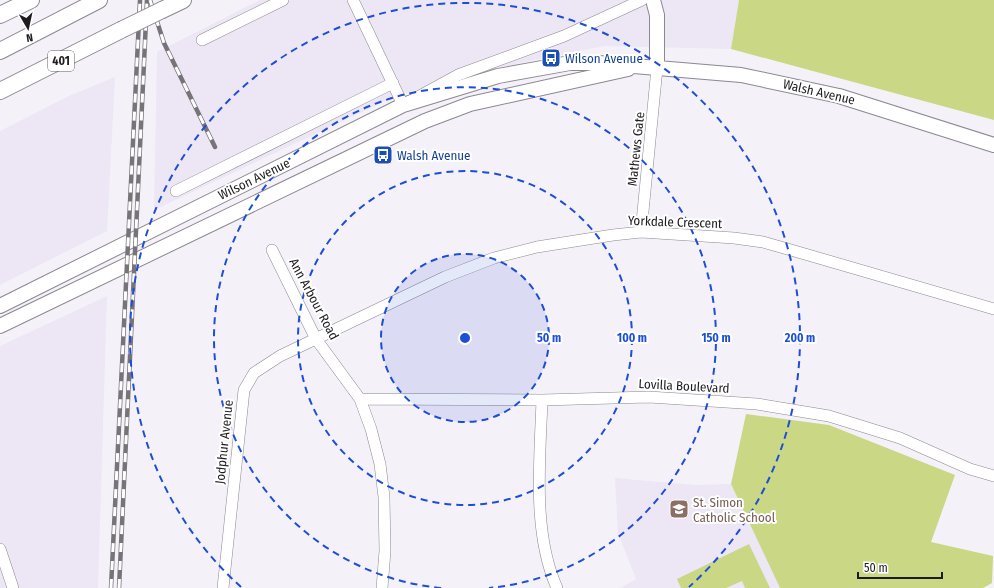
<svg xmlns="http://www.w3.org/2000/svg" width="994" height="588" font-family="'Fira Sans Condensed',sans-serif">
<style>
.built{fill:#ede6f5}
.green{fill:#cad784}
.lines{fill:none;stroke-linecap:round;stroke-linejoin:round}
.minor-casing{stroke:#8c888f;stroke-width:12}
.major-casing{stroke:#8c888f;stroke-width:16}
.highway-casing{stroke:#8c888f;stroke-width:18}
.minor{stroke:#fff;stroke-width:11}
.major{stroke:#fff;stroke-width:14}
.highway{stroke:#fff;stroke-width:16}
.rail-casing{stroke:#777479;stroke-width:4.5}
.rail{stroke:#fff;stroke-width:3;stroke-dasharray:9;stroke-linecap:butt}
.highway-bridge-casing{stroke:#8c888f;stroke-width:18;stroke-linecap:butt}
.highway-bridge{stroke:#fff;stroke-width:16}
.ring{fill:none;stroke:#1d4ed8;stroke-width:2;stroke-dasharray:7 5}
.labels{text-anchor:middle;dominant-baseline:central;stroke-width:4;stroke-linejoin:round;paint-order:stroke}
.shield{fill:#fff;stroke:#626062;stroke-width:1}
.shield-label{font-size:12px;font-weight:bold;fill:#1e1c1f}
.transit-label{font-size:13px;fill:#164399;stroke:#fff;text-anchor:start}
.street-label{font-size:13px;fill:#1e1c1f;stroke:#fff}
.education-label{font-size:13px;fill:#785e54;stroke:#fff;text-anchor:start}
.centre{fill:#1d4ed8;stroke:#fff;stroke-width:2}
.ring-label{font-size:12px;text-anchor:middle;font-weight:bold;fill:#1d4ed8;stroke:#fff;stroke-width:4;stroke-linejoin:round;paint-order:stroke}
</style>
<rect width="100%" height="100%" fill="#f5f1f9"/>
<path class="built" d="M260 0H739L731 49 604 46 506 66 398 95 154 210 157 52Z
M115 77 107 231 0 285V131L69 96Z
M107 296 98 588H0V346Z
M615 478 695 485 731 484 780 588H620L636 579 618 533Z"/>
<path class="green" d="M739 0H994V120L731 49Z
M746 414 829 425 955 475 931 542 993 556 992 583 983 588H780L731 484Z
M749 544 770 588H745L742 581 726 588H681L677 579Z"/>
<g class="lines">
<g class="minor-casing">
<path id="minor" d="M353 0 403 105 458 75 564 36 642 0
M202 40 283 0
M176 191 393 83
M641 232 657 68
M272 250 316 339 360 399 371 429 380 464 384 497 385 551 382 588
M360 399 542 400 649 397 757 404 829 416 900 438 970 469 994 476
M542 400C540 460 532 532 557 588
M0 549 13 588
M223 588 244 390 254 373 280 356 445 277 494 258 537 247 613 235 641 232 734 238 763 242 791 250 994 309"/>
</g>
<g class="major-casing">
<path id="major" d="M653 0 657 15V68
M0 306 403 105 498 76 570 63H598L741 75 839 96 994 145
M0 326 425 121 470 104 628 69"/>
</g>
<g class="highway-casing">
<path id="highway" d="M162 10 183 0
M0 15 31 0
M0 51 99 0
M0 91 121 30"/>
</g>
<use href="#minor" class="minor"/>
<use href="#major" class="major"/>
<use href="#highway" class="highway"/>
<g class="rail-casing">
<path id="rail" d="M150 0 164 43 215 147
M111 588 140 0
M119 588 147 0"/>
</g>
<use href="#rail" class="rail"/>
<g class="highway-bridge-casing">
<path id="highway-bridge" d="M121 30 162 10"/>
</g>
<use href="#highway-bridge" class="highway-bridge"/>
</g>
<circle cx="465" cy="338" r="84" fill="#1d4ed8" fill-opacity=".12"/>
<g class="ring">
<circle cx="465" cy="338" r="84"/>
<circle cx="465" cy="338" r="167"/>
<path d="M441 588A251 251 0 1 1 489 588"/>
<path d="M241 587A335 335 0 1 1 689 587"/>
</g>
<defs>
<g id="bus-square" transform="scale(1)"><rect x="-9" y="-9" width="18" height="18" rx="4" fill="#1a4fb4" stroke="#fff"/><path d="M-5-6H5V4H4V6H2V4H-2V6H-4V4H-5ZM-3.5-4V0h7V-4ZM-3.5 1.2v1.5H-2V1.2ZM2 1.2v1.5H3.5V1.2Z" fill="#fff"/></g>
<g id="school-square" transform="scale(1)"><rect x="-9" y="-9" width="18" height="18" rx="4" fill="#8d6e63" stroke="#fff"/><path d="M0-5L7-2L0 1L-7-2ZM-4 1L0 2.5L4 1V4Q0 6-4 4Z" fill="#fff"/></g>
</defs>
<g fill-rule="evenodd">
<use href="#bus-square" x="551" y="58"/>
<use href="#bus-square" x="383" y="155"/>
<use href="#school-square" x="679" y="509"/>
</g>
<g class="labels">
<rect class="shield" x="48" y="51" width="26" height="20" rx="3"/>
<g class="shield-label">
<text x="61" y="61">401</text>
</g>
<g class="transit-label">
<text x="565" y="58">Wilson Avenue</text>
<text x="397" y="155">Walsh Avenue</text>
</g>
<g class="street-label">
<text transform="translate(819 92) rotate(13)">Walsh Avenue</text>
<text transform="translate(636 149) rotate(-84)">Mathews Gate</text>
<text transform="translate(254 179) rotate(-26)">Wilson Avenue</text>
<text transform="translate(675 222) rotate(2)">Yorkdale Crescent</text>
<text transform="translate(314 299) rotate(62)">Ann Arbour Road</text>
<text transform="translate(684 386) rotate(3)">Lovilla Boulevard</text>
<text transform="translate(224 442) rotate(-84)">Jodphur Avenue</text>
</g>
<g class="education-label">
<text x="693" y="502">St. Simon<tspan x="693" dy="15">Catholic School</tspan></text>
</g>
</g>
<circle cx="465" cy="338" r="6" class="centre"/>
<g class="ring-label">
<text x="549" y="342">50 m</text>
<text x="632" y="342">100 m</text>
<text x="716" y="342">150 m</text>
<text x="800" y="342">200 m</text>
</g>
<g transform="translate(28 28) rotate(171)" stroke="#ffffff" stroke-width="3" paint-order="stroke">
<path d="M0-3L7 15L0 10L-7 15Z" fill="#1e1c1f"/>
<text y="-6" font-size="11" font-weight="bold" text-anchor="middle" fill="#1e1c1f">N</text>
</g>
<path d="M858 572v6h84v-6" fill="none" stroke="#1e1c1f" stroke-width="2"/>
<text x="864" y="572" font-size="12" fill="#1e1c1f" stroke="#ffffff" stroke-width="3" paint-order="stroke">50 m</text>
</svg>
